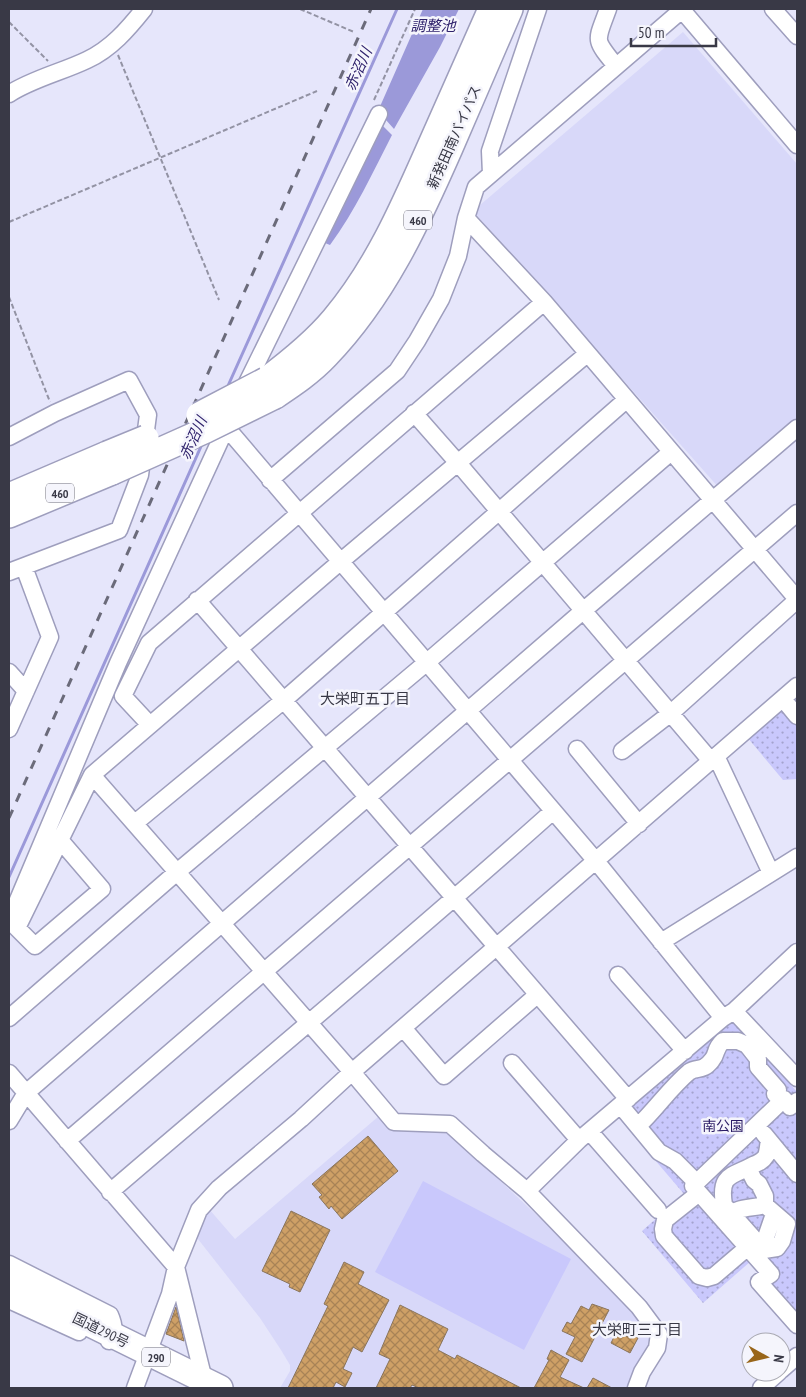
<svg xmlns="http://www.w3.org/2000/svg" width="806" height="1397" font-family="'PT Sans Narrow','Noto Sans JP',sans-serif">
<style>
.built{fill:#d8d8f9}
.grass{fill:#c9c8fc}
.park{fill:url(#park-dots)}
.water{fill:#9b99d9}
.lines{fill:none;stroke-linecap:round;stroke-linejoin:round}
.stream{stroke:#9b99d9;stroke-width:3}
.building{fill:url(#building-cross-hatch);stroke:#89745b}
.minor-casing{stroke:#9e9ebd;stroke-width:19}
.highway-casing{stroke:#9e9ebd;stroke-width:28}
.path{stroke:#9393a4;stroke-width:2;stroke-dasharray:5 2.5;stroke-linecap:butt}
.minor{stroke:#fff;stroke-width:16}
.highway{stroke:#fff;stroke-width:25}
.rail{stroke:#6b6b7a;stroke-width:3;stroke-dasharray:9 9;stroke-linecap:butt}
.highway-bridge-casing{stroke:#9e9ebd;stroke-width:28;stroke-linecap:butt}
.highway-bridge{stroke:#fff;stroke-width:25}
.labels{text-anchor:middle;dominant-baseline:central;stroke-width:5;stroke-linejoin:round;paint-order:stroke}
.shield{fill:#f5f5fc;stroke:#71717d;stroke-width:1}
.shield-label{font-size:12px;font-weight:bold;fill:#393946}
.street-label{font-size:14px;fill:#393946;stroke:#f5f5fc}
.park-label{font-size:14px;fill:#2b1c66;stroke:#f5f5fc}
.water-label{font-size:15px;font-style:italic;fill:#2f226c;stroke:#f5f5fc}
.neighbourhood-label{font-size:15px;fill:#393946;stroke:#f5f5fc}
</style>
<defs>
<pattern id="park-dots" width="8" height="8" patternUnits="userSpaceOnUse" patternTransform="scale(1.25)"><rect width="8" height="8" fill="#c9c8fc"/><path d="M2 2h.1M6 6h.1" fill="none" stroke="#a4a3ce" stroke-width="1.8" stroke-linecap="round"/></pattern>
<pattern id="building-cross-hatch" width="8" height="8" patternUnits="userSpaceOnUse" patternTransform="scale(1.25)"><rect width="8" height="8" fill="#cea066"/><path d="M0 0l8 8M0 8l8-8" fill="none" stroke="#a88356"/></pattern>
</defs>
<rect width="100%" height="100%" fill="#e6e6fb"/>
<path class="built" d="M683 32 797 164V421L720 489 473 211Z
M379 1116 390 1131H447L625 1298 655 1337 630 1388H280L290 1371V1365L281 1350 260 1318 194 1234 209 1209 235 1239Z"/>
<path class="grass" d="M423 1181 571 1259 524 1350 375 1272Z"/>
<path class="park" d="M783 705 797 721V779L783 780 747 737Z
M734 1018 797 1092V1315L751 1261 703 1303 642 1231 684 1194 619 1118Z"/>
<path class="water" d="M423 9H459L440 47 394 129 378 111Z
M377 120 392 135C373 172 355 211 330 245L325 243 315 259Z"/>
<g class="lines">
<path class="stream" d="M227 388 397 9
M9 877 203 442"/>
</g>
<path class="building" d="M368 1136 398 1171 342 1219 331 1206 329 1209 319 1197 322 1195 312 1184Z
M291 1211 330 1230 300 1292 289 1287 290 1284 262 1271Z
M344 1262 364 1272 358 1284 389 1300 362 1352 353 1347 343 1369 352 1373 345 1387 336 1382 333 1388H288L328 1306 324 1304Z
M592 1304 609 1310 582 1362 566 1354 575 1337 562 1331 567 1322 571 1324 581 1306 589 1310Z
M400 1305 448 1329 438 1350 455 1359 457 1355 521 1388H419L412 1385 410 1388H376L390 1359 379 1354Z
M176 1307 184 1341 166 1334Z
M617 1331 628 1337 631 1333 638 1338 630 1353 611 1343Z
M551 1350 569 1360 560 1377 584 1388H534L549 1360 547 1359Z
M593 1378 612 1388H587Z"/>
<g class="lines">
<g class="minor-casing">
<path id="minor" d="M608 9C596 42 593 38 616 66
M773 9 797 36
M682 10 797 145
M9 94C32 79 62 72 87 60 111 49 128 29 144 9
M491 174 490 151 538 9
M466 218 544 302 797 599
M242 393 379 114
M414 413 458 463 711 761
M226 427 596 861 723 1018
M9 437 55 413 129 380 148 415 140 475 119 530 9 572
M270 480 397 371 417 341 441 299 458 256 466 218 476 187 683 9
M197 600 628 1099
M9 672 26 691
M783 699 797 716
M150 725 123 696 149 643 544 302
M9 729 50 637 24 567
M577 749 639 824
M622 751 671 713 797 600
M716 756 771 873
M92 775 352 1072 394 1122 450 1124 483 1154 527 1191 639 1307 659 1334 657 1348 642 1372 636 1388
M135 823 284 700 626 400
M9 921 118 663 231 417
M12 923 17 928 92 775 340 562 587 354
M17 928 35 946 102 889 60 840
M661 942 797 857
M618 975 685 1051
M734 1011 797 1078
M9 1018 177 872 426 663 671 452
M403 1028 444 1076 537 995
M512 1063 579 1140
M9 1073 176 1267 204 1380
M797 1101 790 1107 784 1099 693 1186 771 1274 759 1282 797 1325
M621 1106 659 1152 675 1161 697 1183
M9 1121 26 1093 584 610 797 428
M638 1126C656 1109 670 1088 689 1072 697 1066 702 1073 712 1060 718 1053 714 1049 723 1041H738L747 1045 758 1059V1067L778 1090 775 1094 782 1102
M590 1132 658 1210
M764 1134 797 1174
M67 1141 797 513
M748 1168 754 1180 759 1184 765 1196V1205L787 1224 782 1241 777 1248 764 1250 724 1205C719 1174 731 1177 753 1165 758 1163 763 1161 766 1156 768 1151 768 1145 769 1140
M527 1191 579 1140 723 1018 734 1011 797 952
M110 1192C258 1065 408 941 553 811
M699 1193 665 1220 663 1229 664 1236 699 1276 707 1278 714 1276 748 1247
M724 1219C738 1206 748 1209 765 1205
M759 1245 765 1240 774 1214
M9 1264 110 1315C114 1324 116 1333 109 1341
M9 1300 79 1332
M781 1370 797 1356
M135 1388 170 1294 176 1267 199 1210 219 1188 301 1119 352 1072 797 686
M761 1388 779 1372"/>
</g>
<g class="highway-casing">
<path id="highway" d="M266 380C290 362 314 343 334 319 376 269 402 210 428 151 449 104 470 56 491 9
M275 396C293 384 311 372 326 356 383 297 417 223 450 148 470 102 490 55 510 9
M9 496 107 454
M9 515 112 472
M9 1284 220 1388"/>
</g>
<path class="path" d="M300 9 354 32
M9 22 48 61
M118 55 219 300
M374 100 415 9
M9 222 317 91
M9 297 50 402"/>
<use href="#minor" class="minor"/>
<use href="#highway" class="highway"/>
<path class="rail" d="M9 818 371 9"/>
<g class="highway-bridge-casing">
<path id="highway-bridge" d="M199 415 266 380
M107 454 146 438
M112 472 206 430 275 396"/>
</g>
<use href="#highway-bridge" class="highway-bridge"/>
</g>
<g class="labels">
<g class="shield">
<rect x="404" y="210.5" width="28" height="19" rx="4"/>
<rect x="46" y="483.5" width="28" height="19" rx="4"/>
<rect x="142" y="1347.5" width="28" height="19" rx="4"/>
</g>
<g class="shield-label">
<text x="418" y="220">460</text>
<text x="60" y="493">460</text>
<text x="156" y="1357">290</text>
</g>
<g class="street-label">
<text transform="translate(454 137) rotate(-66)">新発田南バイパス</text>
<text transform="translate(101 1330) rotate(26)">国道290号</text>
</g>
<g class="park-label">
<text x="723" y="1126">南公園</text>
</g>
<g class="water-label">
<text x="433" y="25">調整池</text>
<text transform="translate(358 69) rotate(-66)">赤沼川</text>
<text transform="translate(193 438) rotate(-66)">赤沼川</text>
</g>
<g class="neighbourhood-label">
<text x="365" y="698">大栄町五丁目</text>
<text x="637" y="1329">大栄町三丁目</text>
</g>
</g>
<rect width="806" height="1397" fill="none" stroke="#393946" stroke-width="20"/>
<g transform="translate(766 1357) rotate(98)"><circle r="24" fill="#f5f5fc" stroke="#aaaab3"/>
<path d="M0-4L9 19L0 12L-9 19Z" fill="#99661a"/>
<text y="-8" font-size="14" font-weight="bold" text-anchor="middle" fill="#393946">N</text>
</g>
<path d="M631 38v8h85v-8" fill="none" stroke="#393946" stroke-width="2.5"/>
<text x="638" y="38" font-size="15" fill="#393946" stroke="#f5f5fc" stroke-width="4" paint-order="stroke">50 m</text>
</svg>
